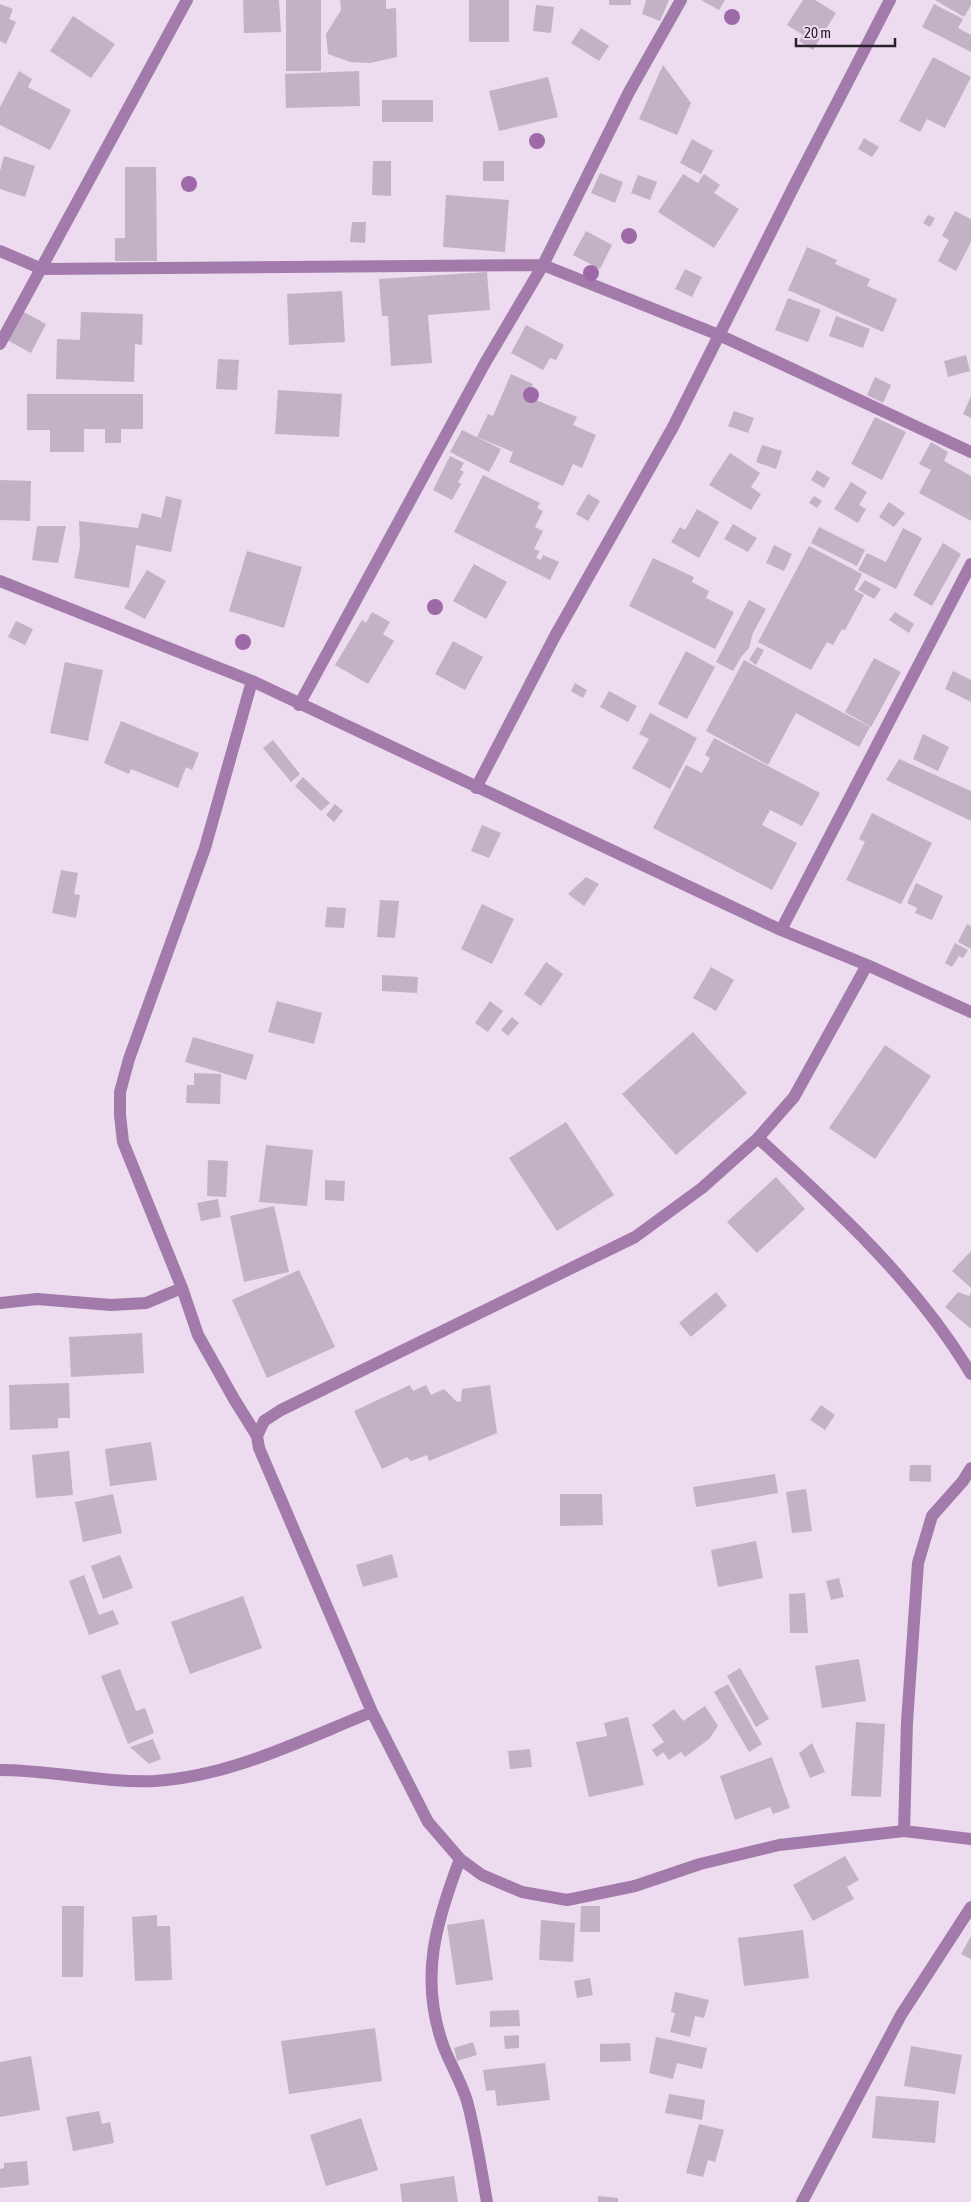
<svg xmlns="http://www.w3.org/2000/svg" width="971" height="2202" font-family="'Asap Condensed',sans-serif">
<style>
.building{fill:#c3b2c6}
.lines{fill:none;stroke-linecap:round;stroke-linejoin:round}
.minor{stroke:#a37bab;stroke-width:12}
.tree{fill:#9d69a6}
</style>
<rect width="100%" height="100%" fill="#eddbf0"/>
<path class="building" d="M243 0H279L281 32 244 33Z
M286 0H321V71H286Z
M340 0H386V9L396 8 397 57 370 63 350 62 328 54 326 34 341 10Z
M469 0H509V42H469Z
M609 0H631V5H609Z
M646 0H669L660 21 642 14Z
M701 0H725L719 10Z
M803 0H815L836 13 813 50 799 41 803 35 787 25Z
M935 0H971V5L964 17Z
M0 4 13 9 9 19 16 22 6 44 0 41Z
M934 4 963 19 958 28 971 35V52L922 27Z
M536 5 554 7 551 33 533 31Z
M73 16 115 44 91 78 50 51Z
M581 28 609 46 599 61 571 43Z
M933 57 971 77 945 128 927 119 920 132 899 121Z
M663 65 691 103 677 135 639 119Z
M19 71 32 79 28 87 71 110 50 150 0 125V107Z
M359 71 360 106 286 108 285 74Z
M548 77 558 117 499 131 489 91Z
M382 100H433V122H382Z
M864 138 879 147 872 157 858 149Z
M692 139 713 151 701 174 680 163Z
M4 156 35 166 25 197 0 189V171Z
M373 161H391V196L372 195Z
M483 161H504V181H483Z
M125 167H156L157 261H115V238H125Z
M600 173 623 182 615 203 591 193Z
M683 174 698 183 704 174 720 185 714 193 739 209 714 248 658 212Z
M638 175 657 182 650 200 631 193Z
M446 195 509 200 505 252 443 247Z
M955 211 971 219V242L956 271 938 261 949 240 942 236Z
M928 215 935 218 930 227 923 223Z
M352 222H366L365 243 350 242Z
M586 231 612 245 600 269 573 255Z
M807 247 837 260 835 264 870 279 867 286 897 299 883 332 788 290Z
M685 269 702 277 692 297 675 289Z
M487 272 490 310 428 315 432 363 391 366 388 316H382L379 279Z
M342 291 345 342 289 345 287 294Z
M788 298 821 310 808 342 775 330Z
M22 311 46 324 31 353 7 340Z
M81 312 143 314 142 345 135 344 134 382 56 379 57 339 80 340Z
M836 316 870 329 863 348 829 336Z
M526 325 564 345 556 360 550 358 543 370 511 353Z
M966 355 970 371 948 377 944 361Z
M218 359 239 360 237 390 216 389Z
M511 374 533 384 530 391 538 395 536 400 577 417 573 425 596 435 582 468 573 464 563 486 509 462 513 452 477 437 488 414 493 416Z
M875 377 891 385 883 403 867 395Z
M278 390 342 394 339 437 275 434Z
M27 394H143V429H121V443H105V429H84V452H50V430H27Z
M971 396V418L963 414Z
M734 411 754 418 748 433 728 426Z
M875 417 906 432 882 480 851 464Z
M462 430 501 449 489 472 450 452Z
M931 442 948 452 944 461 971 476V521L919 493 931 470 919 464Z
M762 445 782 451 776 469 756 462Z
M730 453 760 473 751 487 761 494 751 510 709 485Z
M450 456 464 463 460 470 464 472 458 482 461 484 452 500 433 490Z
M817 470 830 478 824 488 811 480Z
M483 475 540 503 537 508 543 511 535 527 543 531 534 549 540 551 536 558 541 560 543 555 559 562 550 580 454 532Z
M0 480 31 481 30 521 0 520Z
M851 482 867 492 859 505 866 509 858 523 834 509Z
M588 494 600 501 588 521 576 514Z
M166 496 182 500 171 552 136 545 129 588 74 578 80 547 79 521 138 528 142 513 161 518Z
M814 496 822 501 817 508 809 503Z
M889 502 905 513 894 527 879 517Z
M697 509 719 522 699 558 671 542 680 527 685 530Z
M733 524 757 538 748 552 724 539Z
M37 526H66L58 563 32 560Z
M819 527 865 550 857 566 811 543Z
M903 528 922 538 896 589 858 570 867 553 886 562Z
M943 543 961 554 932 606 913 595Z
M774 545 792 554 784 571 766 563Z
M809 546 862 574 854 590 864 595 845 630 842 629 833 645 827 642 811 670 758 642Z
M247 551 302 567 284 628 229 611Z
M653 558 694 577 692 582 709 591 706 598 734 612 715 649 629 606Z
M474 564 507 582 486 619 453 601Z
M147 570 166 581 145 619 124 608Z
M865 580 881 589 874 599 858 590Z
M749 600 766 609 753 633 749 648 741 657 733 671 716 662Z
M372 612 390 622 383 634 394 641 368 684 335 665 362 620 366 623Z
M895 612 914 624 909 633 889 620Z
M16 621 33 629 25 645 8 637Z
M453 641 483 657 465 690 435 674Z
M757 647 764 650 756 665 749 660Z
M686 651 715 667 687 719 658 704Z
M874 658 901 672 871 727 845 712Z
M744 660 870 727 859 747 796 713 768 765 706 731Z
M65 662 103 670 88 741 50 733Z
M953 671 971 680V702L945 689Z
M575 683 587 690 583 698 571 691Z
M609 691 637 706 628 722 600 707Z
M650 713 697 738 670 789 632 768 649 739 639 734Z
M121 721 199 753 192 770 186 767 178 788 131 769 129 774 104 763Z
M923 734 949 747 938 771 913 759Z
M714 738 820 793 802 826 770 810 762 825 797 843 772 890 653 828 686 765 702 773 710 758 705 755Z
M273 740 300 774 291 782 263 748Z
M899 759 971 791V821L886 780Z
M303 777 330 803 321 811 295 786Z
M335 804 343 811 334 822 326 815Z
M872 813 932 843 901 904 846 880 865 842 859 839Z
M482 825 501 833 489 858 471 851Z
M61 870 78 873 74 894 80 895 76 918 52 913Z
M586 877 599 884 584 906 568 894Z
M916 883 943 896 932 920 915 913 917 908 907 903Z
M380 900 399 901 395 938 377 937Z
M482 904 514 919 492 964 461 949Z
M327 907 346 908 344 928 325 927Z
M967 924 971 926V949L958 942Z
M955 943 968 950 963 958 959 956 952 967 945 963Z
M546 962 563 974 541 1006 524 994Z
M711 967 734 980 716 1011 693 998Z
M382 975 418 977 417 993 382 991Z
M277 1001 322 1013 314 1044 268 1032Z
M490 1001 503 1011 488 1032 475 1023Z
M512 1017 519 1023 508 1036 501 1030Z
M693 1032 747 1093 676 1155 622 1094Z
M193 1037 254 1055 246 1080 185 1062Z
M885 1045 931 1076 875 1159 829 1128Z
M194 1073 221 1074 220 1104 186 1103 187 1085H194Z
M566 1122 614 1195 557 1231 509 1158Z
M266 1145 313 1150 307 1206 259 1202Z
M208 1160 228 1161 226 1197 207 1196Z
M776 1177 805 1209 757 1253 727 1222Z
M325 1180 345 1181 344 1201 325 1200Z
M218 1199 221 1217 201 1221 197 1203Z
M274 1206 289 1272 244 1282 230 1216Z
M971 1251V1288L952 1271Z
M299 1270 335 1347 267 1378 232 1300Z
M716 1292 727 1306 691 1337 679 1323Z
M958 1292 969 1296 971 1292V1329L945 1307Z
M142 1333 144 1373 71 1377 69 1337Z
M69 1383 70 1418H58V1428L10 1430 9 1385Z
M410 1385 413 1391 426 1385 431 1395 444 1389 457 1402 461 1401 462 1389 490 1385 497 1433 429 1461 427 1455 411 1461 407 1457 382 1469 354 1411Z
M821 1405 835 1415 825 1430 810 1420Z
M151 1442 157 1480 110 1486 105 1449Z
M69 1451 73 1495 36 1498 32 1455Z
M910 1465H931V1482L909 1481Z
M775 1474 778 1493 696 1507 693 1487Z
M806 1489 812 1531 792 1533 786 1492Z
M113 1494 122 1533 83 1542 75 1502Z
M560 1494H602L603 1525 560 1526Z
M756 1541 763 1578 718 1587 711 1550Z
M392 1554 398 1577 363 1587 356 1565Z
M120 1555 133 1588 103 1599 91 1566Z
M84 1575 99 1615 113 1610 119 1624 89 1635 69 1581Z
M839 1578 844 1597 831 1600 826 1581Z
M805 1593 808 1633H790L789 1594Z
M243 1596 262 1648 190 1674 171 1622Z
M859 1659 866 1701 822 1708 815 1666Z
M740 1668 769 1719 756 1727 727 1676Z
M120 1669 136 1711 145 1708 154 1733 128 1744 101 1676Z
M728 1684 762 1744 749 1752 714 1692Z
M705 1706 718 1726 709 1739 685 1757 681 1752 669 1760 663 1752 657 1757 652 1750 664 1742 652 1725 674 1709 683 1721Z
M628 1717 644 1785 589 1797 576 1742 607 1736 604 1723Z
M856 1722 885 1724 881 1797 851 1796Z
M153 1739 161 1759 149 1764 130 1747Z
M812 1743 825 1772 810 1778 799 1753Z
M530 1749 532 1767 510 1769 508 1751Z
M772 1757 790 1808 773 1814 770 1807 735 1820 720 1776Z
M845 1856 859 1880 847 1887 854 1899 813 1921 793 1885Z
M62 1906H84L83 1977H62Z
M581 1906H600V1932H580Z
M157 1915V1926H170L172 1980 135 1981 132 1917Z
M484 1919 493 1980 456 1985 447 1925Z
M541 1920 575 1923 573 1962 539 1960Z
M803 1930 809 1978 744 1986 738 1938Z
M971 1936V1959L961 1954Z
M590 1978 593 1995 577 1998 574 1981Z
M675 1992 709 2000 704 2018 695 2016 690 2037 670 2032 675 2013 671 2012Z
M519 2010 520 2026 490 2027V2011Z
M375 2028 382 2081 289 2094 281 2041Z
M519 2035V2048L505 2049 504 2036Z
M656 2037 707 2048 702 2069 677 2063 673 2079 649 2073Z
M473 2042 477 2055 457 2061 454 2048Z
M630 2043 631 2061 600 2062V2044Z
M911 2046 962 2055 955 2094 904 2086Z
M31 2056 40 2110 0 2117V2062Z
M545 2063 550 2100 497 2106 495 2090 486 2091 483 2070Z
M669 2094 705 2100 702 2120 665 2113Z
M876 2096 939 2101 935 2143 872 2138Z
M99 2111 102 2124 110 2122 114 2143 73 2151 66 2117Z
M361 2118 378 2170 326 2186 310 2135Z
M699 2124 724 2130 715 2162 708 2160 703 2177 686 2173Z
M27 2161 29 2185 0 2188V2169L4 2168V2163Z
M454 2176 458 2202H402L400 2184Z
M598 2196 618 2198V2202H598Z"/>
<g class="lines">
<path class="minor" d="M0 251 42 269 543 265 719 335 971 452
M0 344 187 0
M0 581 252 681 781 930 867 965 971 1012
M252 681 205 848 129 1059 120 1092V1115L123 1142 182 1288 198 1335 234 1399 257 1436 259 1448 372 1712 428 1822 460 1859 482 1875 522 1892 567 1900 635 1886 700 1864 779 1845 904 1831 971 1839
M299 705 485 363 543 265 629 92 681 0
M476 788 555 636 673 427 796 182 890 0
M781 930 971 564
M758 1138C837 1210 916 1282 971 1374
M0 1303 37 1299 111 1305 146 1303 182 1288
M257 1436 264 1421 281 1410 635 1237 702 1188 758 1138 794 1097 867 965
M0 1770C52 1770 102 1783 155 1781 232 1776 302 1740 372 1712
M904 1831 907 1722 918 1563 932 1516 963 1481 971 1468
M460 1859C436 1922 419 1978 443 2045 450 2064 461 2081 467 2101 476 2134 481 2169 487 2202
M802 2202 901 2015 971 1907"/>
</g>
<g class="tree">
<circle cx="732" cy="17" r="8"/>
<circle cx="537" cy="141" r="8"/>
<circle cx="189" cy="184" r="8"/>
<circle cx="629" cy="236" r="8"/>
<circle cx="591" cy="273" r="8"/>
<circle cx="531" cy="395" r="8"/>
<circle cx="435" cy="607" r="8"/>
<circle cx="243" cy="642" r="8"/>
</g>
<path d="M796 38v8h99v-8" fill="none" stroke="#282129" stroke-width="2.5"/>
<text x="804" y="38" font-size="15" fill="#282129" stroke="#eddbf0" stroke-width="4" paint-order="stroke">20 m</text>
</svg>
